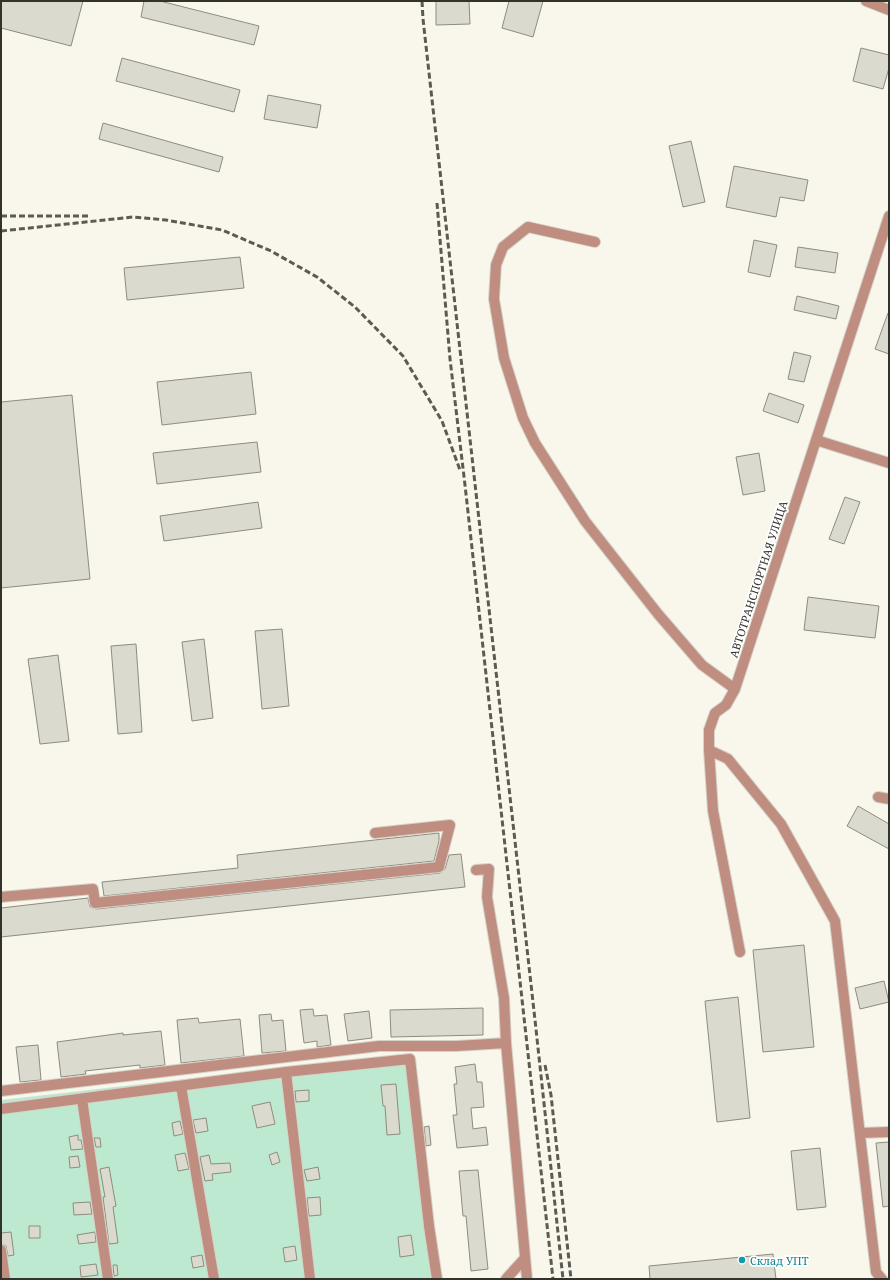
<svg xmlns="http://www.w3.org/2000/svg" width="890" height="1280" font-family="'Noto Serif',serif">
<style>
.green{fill:#bce9d0}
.building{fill:#dbdace;stroke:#8d8c81}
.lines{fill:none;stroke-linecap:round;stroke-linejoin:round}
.minor-casing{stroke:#d5d4c9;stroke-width:12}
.minor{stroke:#c08e81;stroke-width:10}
.rail{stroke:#5b5a54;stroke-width:3;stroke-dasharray:6 3;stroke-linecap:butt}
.culture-dot{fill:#0f9aa8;stroke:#fff;stroke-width:1.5}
.labels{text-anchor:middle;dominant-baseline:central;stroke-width:3.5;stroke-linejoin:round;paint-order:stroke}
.street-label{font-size:11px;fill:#33332e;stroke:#fff}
.culture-label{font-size:11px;fill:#0d838f;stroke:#fff;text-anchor:start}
</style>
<rect width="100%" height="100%" fill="#f9f7eb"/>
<path class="green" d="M405 1054 431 1279H1V1100Z"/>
<path class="building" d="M1 1H83L71 46 1 28Z
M144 1H160L259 26 254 45 141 17Z
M436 1H469L470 24 436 25Z
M509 1H543L533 37 502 28Z
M861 48 889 55V68L883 89 853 81Z
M122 58 240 90 234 112 116 81Z
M268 95 321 105 317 128 264 119Z
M103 123 223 157 219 172 99 139Z
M691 141 705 202 683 207 669 146Z
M734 166 808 180 804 201 780 197 776 217 726 207Z
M754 240 777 245 770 277 748 272Z
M798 247 838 253 835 273 795 267Z
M240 257 244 288 127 300 124 268Z
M797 296 839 306 836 319 794 310Z
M888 313H889V354L875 349Z
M794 352 811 356 804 382 788 379Z
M251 372 256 414 162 425 157 382Z
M769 393 804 405 798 423 763 411Z
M72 395 90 579 1 588V402Z
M257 442 261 472 157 484 153 453Z
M759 453 765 491 743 495 736 457Z
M845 497 860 502 844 544 829 539Z
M258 502 262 528 164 541 160 516Z
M808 597 879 606 875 638 804 630Z
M282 629 289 706 262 709 255 631Z
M204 639 213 718 192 721 182 642Z
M136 644 142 732 118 734 111 646Z
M58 655 69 741 40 744 28 659Z
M858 806 889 824V849L847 826Z
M439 833V841L434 861 104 896 102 882 238 868 237 855Z
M461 854 465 887 1 937V908L88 898 90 907 96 909 440 873 445 869 449 855Z
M804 945 814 1047 763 1052 753 950Z
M884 981 889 1002 860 1009 855 988Z
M738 997 750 1118 717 1122 705 1001Z
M483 1008V1035L391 1037 390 1010Z
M313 1009 314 1016 327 1015 331 1045 317 1047V1041L304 1043 300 1010Z
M369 1011 372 1038 348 1041 344 1014Z
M271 1014 272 1021 283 1020 286 1051 262 1053 259 1015Z
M198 1018 199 1023 240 1019 244 1056 181 1063 177 1020Z
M161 1031 165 1065 140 1068V1065L85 1071 86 1074 61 1077 57 1042 123 1033V1035Z
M38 1045 41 1080 20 1082 16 1047Z
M475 1064 477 1082H482L484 1107 471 1108 473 1129 486 1127 488 1145 457 1148 453 1115H457L454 1084H457L455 1067Z
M396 1084 400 1134 387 1135 385 1106H383L381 1085Z
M309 1090V1101L296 1102 295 1091Z
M270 1102 275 1124 257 1128 252 1106Z
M206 1118 208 1131 196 1133 193 1120Z
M180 1121 183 1134 174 1136 172 1123Z
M429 1126 431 1145 426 1146 424 1127Z
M78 1135V1140H81L83 1149 71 1150 69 1137Z
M94 1138H100L101 1147H96Z
M889 1142V1206L883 1207 876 1143Z
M820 1148 826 1207 797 1210 791 1151Z
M277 1152 280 1162 272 1165 269 1155Z
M185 1153 189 1169 178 1171 175 1155Z
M209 1155 211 1164 230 1163 231 1172 212 1174 213 1180 205 1181 200 1157Z
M78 1156 80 1167 70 1168 69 1157Z
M109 1167 116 1206 113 1207 118 1243 109 1244 103 1197H105L100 1169Z
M318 1167 320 1179 307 1181 304 1170Z
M478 1170 488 1269 471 1271 466 1216H463L459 1171Z
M320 1197 321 1215 309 1216 307 1198Z
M90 1202 92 1214 74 1215 73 1203Z
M29 1226H40V1238H29Z
M11 1232 14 1255 8 1256 6 1246 1 1244V1233Z
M95 1232 96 1242 79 1244 77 1235Z
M411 1235 414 1255 400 1257 398 1237Z
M295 1246 297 1260 285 1262 283 1248Z
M773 1254 776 1279H650L649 1266Z
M202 1255 204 1266 193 1268 191 1257Z
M96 1264 98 1275 81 1277 80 1266Z
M113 1265H117L118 1275 114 1276Z"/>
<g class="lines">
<g class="minor-casing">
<path id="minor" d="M866 1 889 10
M595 242 528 227 503 247 496 265 494 299 504 358 523 418 535 443 585 521 658 614 702 665 735 689
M816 440 889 463
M709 750 728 759 781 824 835 921 876 1272 882 1279
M878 797 889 799
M476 870 489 869 487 897 504 998 506 1043 527 1279
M1 897 93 889 95 903 439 867 450 825 375 833
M740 952 713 811 709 750V730L715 713 726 705 735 689 889 216
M286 1072 310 1279
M181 1086 214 1279
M1 1091 379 1046H456L506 1043
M82 1099 108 1279
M1 1109 286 1072 410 1059 429 1226 437 1279
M860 1133 889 1132
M1 1250 5 1279
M506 1279 525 1258"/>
</g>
<use href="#minor" class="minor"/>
<path class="rail" d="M422 1 423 19 535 1020 563 1279
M437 203 450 359 465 485 553 1279
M1 216H91
M1 231 133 217 166 220 222 230 271 251 317 277 355 307 403 356 442 421 460 470
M545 1065 551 1095 571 1279"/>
</g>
<circle class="culture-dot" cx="742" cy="1260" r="4"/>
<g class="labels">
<g class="street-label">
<text transform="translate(758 579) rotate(-72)">АВТОТРАНСПОРТНАЯ УЛИЦА</text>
</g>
<g class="culture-label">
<text x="750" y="1260">Склад УПТ</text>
</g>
</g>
<rect width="890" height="1280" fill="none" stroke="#33332e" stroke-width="4"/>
</svg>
